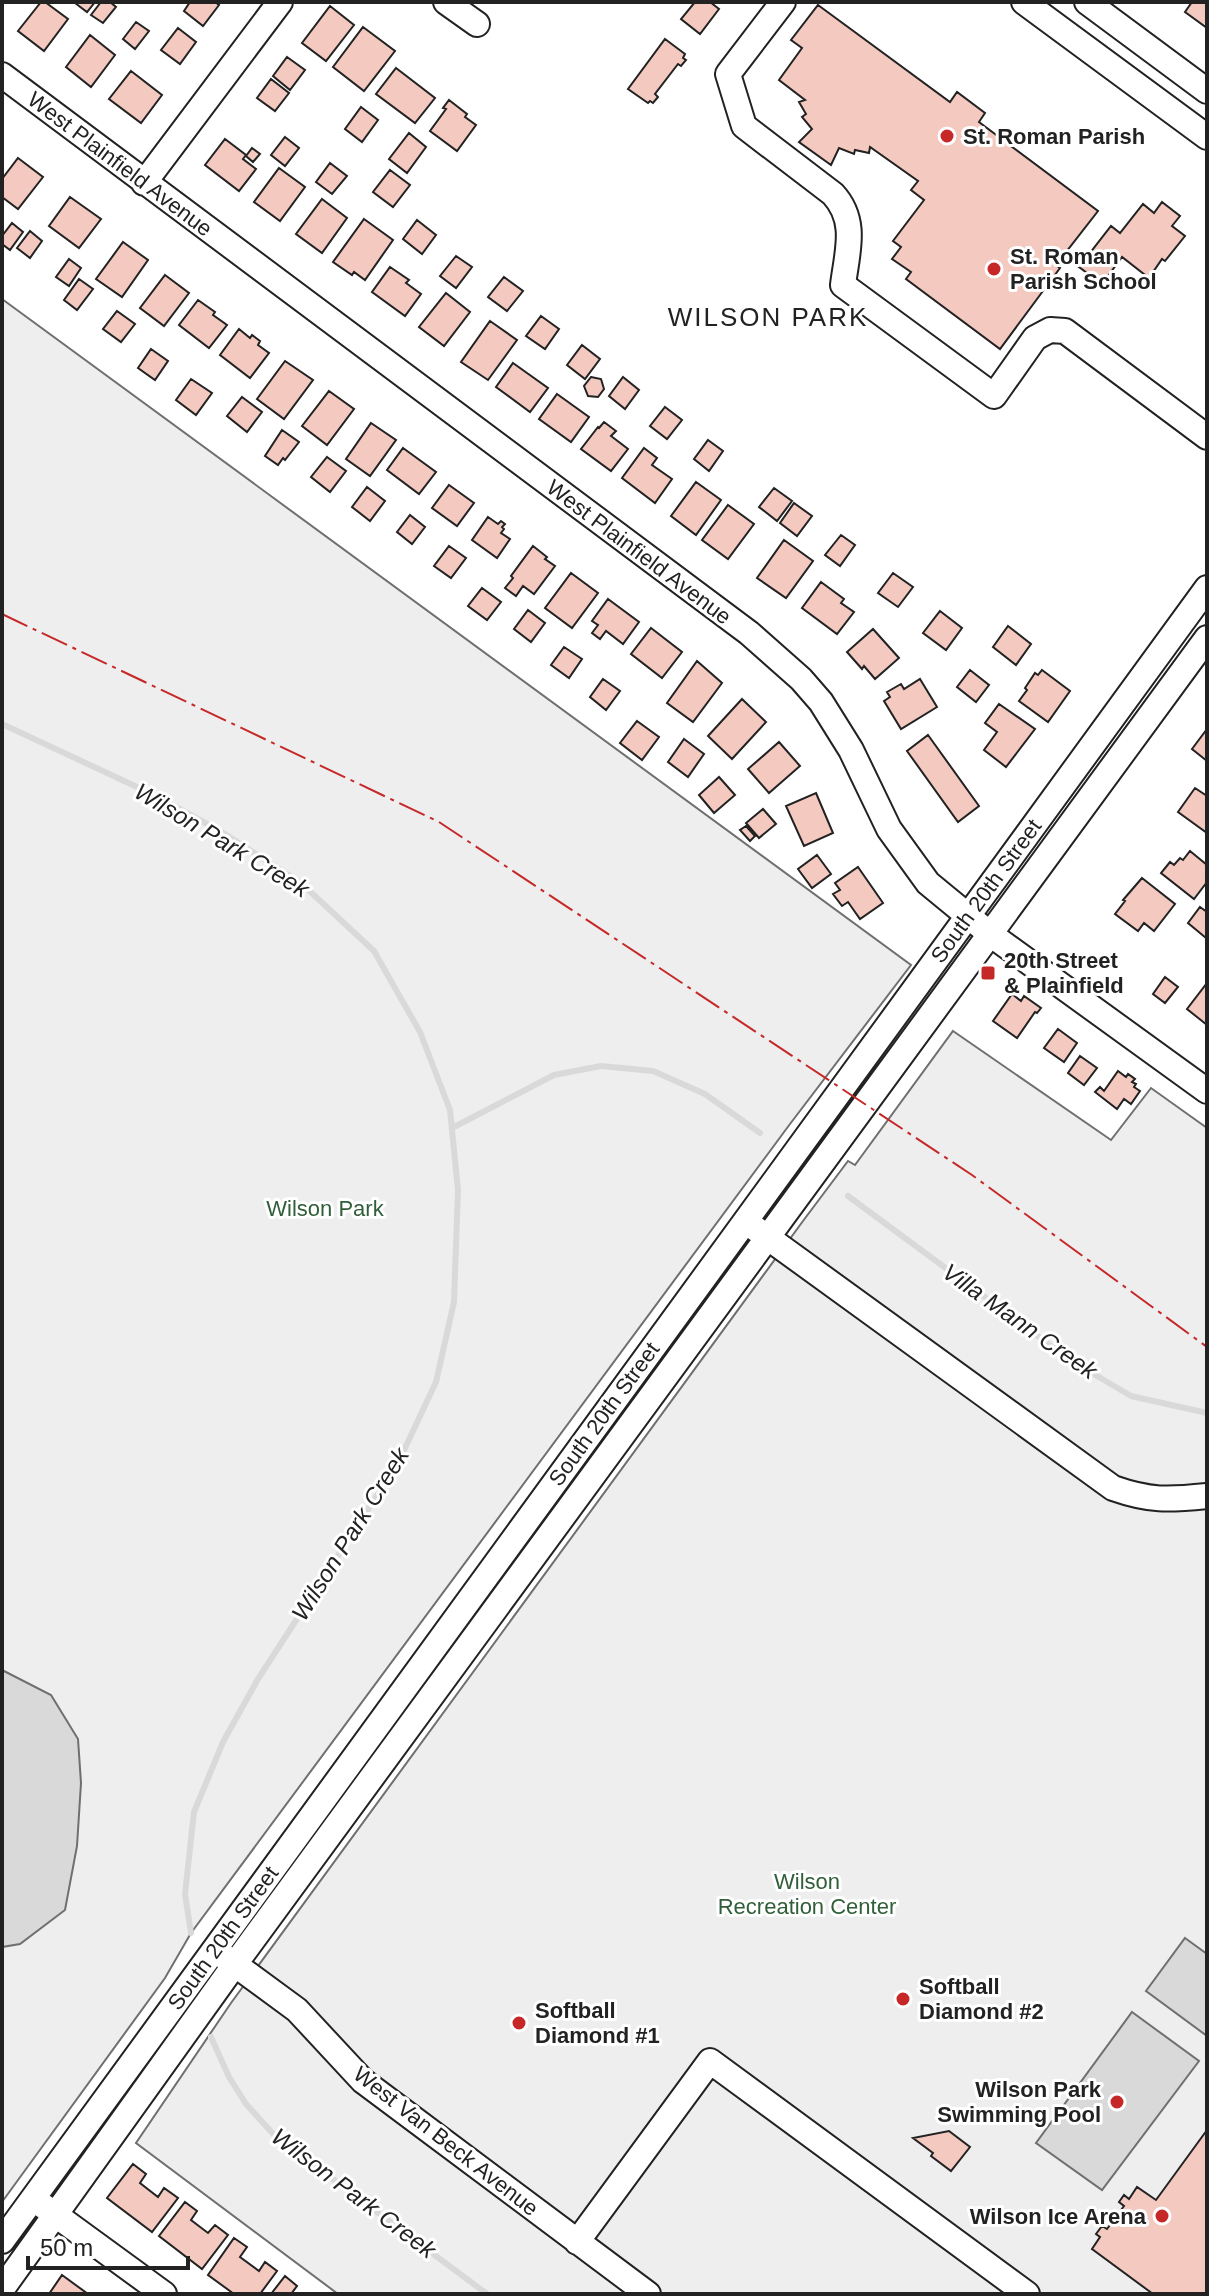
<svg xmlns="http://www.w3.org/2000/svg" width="1209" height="2296" font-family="Arial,sans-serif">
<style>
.green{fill:#eee;stroke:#6f6f6f;stroke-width:2}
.water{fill:#d9d9d9;stroke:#6f6f6f;stroke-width:2}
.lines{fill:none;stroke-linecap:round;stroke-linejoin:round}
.stream{stroke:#d9d9d9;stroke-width:6}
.building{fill:#f3c9c0;stroke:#222;stroke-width:2}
.minor-casing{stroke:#222;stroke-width:28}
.minor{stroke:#fff;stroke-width:24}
.power{stroke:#c62828;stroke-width:2;stroke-dasharray:28 6 4 6;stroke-linecap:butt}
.poi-dot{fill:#c62828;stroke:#fff;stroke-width:3}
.labels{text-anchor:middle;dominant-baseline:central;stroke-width:6;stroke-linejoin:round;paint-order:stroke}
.poi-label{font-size:22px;font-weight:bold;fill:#222;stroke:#fff;text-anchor:start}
.street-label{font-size:22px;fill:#222;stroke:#fff}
.park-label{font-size:22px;fill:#2f5e38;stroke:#fff}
.water-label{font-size:24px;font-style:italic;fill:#222;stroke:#fff}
.quarter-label{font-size:26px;letter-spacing:2px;fill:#222;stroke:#fff}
</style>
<rect width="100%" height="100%" fill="#fff"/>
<path class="green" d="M2 299 911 965 790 1124 191 1933 165 1978 2 2202Z
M953 1031 1111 1140 1151 1088 1207 1128V2294H338L136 2143 231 2003 803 1221 848 1161 855 1165Z"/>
<path class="water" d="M2 1670 51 1695 78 1739 81 1783 77 1846 65 1910 20 1944 2 1947Z
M1185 1938 1207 1954V2036L1146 1991Z
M1132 2012 1199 2061 1102 2190 1036 2143Z"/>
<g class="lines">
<path class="stream" d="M2 724 150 793 220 831 301 883 374 951 420 1032 450 1110 458 1190 454 1302 436 1382 398 1463 258 1679 223 1742 194 1812 185 1894 191 1933
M452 1128 554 1075 601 1066 653 1071 705 1094 760 1133
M848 1196 1070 1360 1131 1396 1207 1413
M211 2037 229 2077 246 2104 275 2136 487 2294"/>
</g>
<path class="building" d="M41 2H45L68 19 44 51 18 31Z
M77 2H95L87 12 75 3Z
M101 2H110L116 7 103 23 91 15Z
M190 2H215L219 5 203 26 184 11Z
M695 2H710L719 9 700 34 681 19Z
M1192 2H1207V28L1185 12Z
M818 5 950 102 957 92 985 113 979 122 1098 211 1056 265 1060 268 1000 349 906 279 911 272 892 259 901 247 893 241 924 200 911 190 918 181 870 147 869 153 855 150 854 154 839 148 831 165 799 142 812 129 802 117 806 114 799 102 805 100 779 80 802 48 791 40Z
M330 6 354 25 326 61 302 43Z
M136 22 149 31 135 49 123 39Z
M363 27 395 51 364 91 333 67Z
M178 28 196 42 180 64 161 50Z
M90 35 115 55 91 87 66 67Z
M665 39 685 54 683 58 686 60 681 66 678 64 655 94 658 97 653 103 650 101 648 103 628 89Z
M287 57 305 70 290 90 273 76Z
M396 68 435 98 415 123 376 94Z
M131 71 162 95 141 123 109 99Z
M271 79 289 93 275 111 257 98Z
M449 100 467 114 465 117 476 125 457 151 430 131 446 109 443 108Z
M361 107 378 120 362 142 345 129Z
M409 133 426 147 407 173 389 159Z
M285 137 299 148 285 166 271 155Z
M225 139 246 155 243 159 256 169 239 191 205 165Z
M252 148 260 154 253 162 246 156Z
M18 158 43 177 18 209 2 197V179Z
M330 163 347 176 332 194 316 182Z
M279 168 305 187 280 221 254 202Z
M390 170 410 185 393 207 373 192Z
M70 197 101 219 79 248 49 226Z
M322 199 347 218 322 253 296 234Z
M1162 202 1180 216 1172 226 1185 236 1165 261 1162 259 1149 278 1122 257 1102 284 1079 267 1111 226 1120 233 1143 204 1154 213Z
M364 219 393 240 365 280 354 272 352 275 333 262Z
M417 220 436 235 422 254 403 239Z
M12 223 23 232 10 250 2 244V236Z
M30 231 42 241 30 258 17 248Z
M123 242 148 260 122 297 96 279Z
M456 256 472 267 456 288 440 276Z
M69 259 81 268 69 286 56 277Z
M390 267 409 280 406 283 421 294 405 316 372 292Z
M165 275 189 293 164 326 140 308Z
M504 277 523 291 507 311 488 297Z
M79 279 93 289 77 310 64 300Z
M446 293 470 312 444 346 419 327Z
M198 300 215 312 213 315 227 325 209 348 179 325Z
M117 311 135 324 121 342 103 329Z
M541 316 559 329 545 349 526 336Z
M490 321 517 340 488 380 461 362Z
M239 329 250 338 252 335 260 341 258 345 269 353 250 378 220 355Z
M582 345 600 359 585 379 567 365Z
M151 349 168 361 155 380 138 368Z
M285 361 313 380 284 419 257 399Z
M513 363 548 388 530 412 496 387Z
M591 377 601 379 604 389 598 397 588 396 584 386Z
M623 377 639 390 625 409 609 396Z
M191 379 212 393 196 415 176 400Z
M329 391 354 409 327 445 302 426Z
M557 394 589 417 571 442 539 419Z
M242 397 262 412 247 432 227 416Z
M665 407 682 420 667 439 650 426Z
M604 422 616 431 611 436 628 449 611 471 581 449 598 427 599 428Z
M371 423 396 440 370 476 346 459Z
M282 430 299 442 285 460 283 458 278 465 265 456Z
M708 440 723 451 709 471 694 459Z
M403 448 436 472 419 494 387 470Z
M644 448 657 458 652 465 672 479 655 503 622 478Z
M327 457 346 471 330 492 311 477Z
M696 482 721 500 696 535 671 516Z
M449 485 474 503 457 526 432 508Z
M367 487 385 501 370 521 352 507Z
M774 488 792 501 777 521 759 507Z
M794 503 812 516 797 536 780 523Z
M728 505 754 524 728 559 702 540Z
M410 515 425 527 412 544 397 532Z
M488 517 498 524 501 521 505 524 502 527 504 529 501 533 510 539 497 558 472 540Z
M841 535 855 545 840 566 825 555Z
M784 540 813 561 786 598 757 578Z
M449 546 466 558 451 578 434 566Z
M533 546 547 557 545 559 555 566 534 594 523 586 516 596 505 588 513 578 511 576Z
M571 573 598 593 572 628 545 608Z
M893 573 913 587 898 607 878 593Z
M821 582 844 599 841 603 854 612 837 634 802 608Z
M482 588 501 602 487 620 468 606Z
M608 599 639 622 623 644 606 631 600 639 592 633 598 625 592 621Z
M528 610 545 623 531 642 514 629Z
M940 611 962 628 946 650 923 633Z
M1008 626 1031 644 1016 665 993 647Z
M651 628 682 652 662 678 631 654Z
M873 629 899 658 875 679 864 666 862 669 847 652Z
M564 647 582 659 569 678 551 665Z
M697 661 722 683 693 722 667 703Z
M970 670 989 685 976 702 957 687Z
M1042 670 1070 691 1048 722 1019 701 1027 690 1025 688 1035 673 1038 675Z
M603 679 620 691 606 710 590 697Z
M920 679 937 707 901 729 884 701 890 697 887 692 901 684 904 689Z
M742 699 766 722 732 759 708 736Z
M999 704 1035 729 1006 767 984 750 997 732 985 723Z
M637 721 659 737 642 760 620 743Z
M1207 729V761L1192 749Z
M928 735 979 806 958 822 907 751Z
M684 739 704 754 688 777 668 762Z
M779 742 800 766 769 793 748 769Z
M719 777 735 795 714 813 699 795Z
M1195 788 1207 796V833L1178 812Z
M816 793 833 833 804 846 786 806Z
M763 809 776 824 759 838 746 823Z
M746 826 755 836 750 841 740 830Z
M1190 851 1207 865V882L1194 899 1161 873 1170 862 1174 865 1180 858 1183 860Z
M817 855 831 874 812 888 798 869Z
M858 867 883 903 860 919 848 902 842 906 833 894 840 890 835 883Z
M1142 878 1175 904 1154 931 1144 923 1138 931 1115 914 1125 901 1123 900Z
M1200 907 1207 912 1206 938 1188 923Z
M1165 977 1178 987 1165 1003 1153 994Z
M1207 983V1025L1187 1009Z
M1012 994 1021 1001 1024 996 1041 1008 1037 1013 1035 1012 1017 1038 993 1021Z
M1058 1029 1077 1043 1064 1062 1044 1048Z
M1080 1056 1097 1068 1084 1085 1068 1073Z
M1118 1071 1126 1077 1128 1074 1135 1079 1132 1082 1136 1084 1134 1087 1140 1091 1131 1104 1124 1099 1117 1109 1095 1092 1100 1087 1104 1091Z
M1207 2130V2294H1153L1092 2249 1100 2237 1096 2234 1102 2226 1107 2229 1124 2206 1119 2202 1124 2195 1129 2199 1137 2187 1156 2200Z
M949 2131 970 2147 951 2171 931 2156 933 2153 913 2138Z
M133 2164 146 2174 140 2183 158 2197 164 2188 178 2198 152 2232 107 2198Z
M185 2202 197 2211 191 2220 208 2233 215 2225 228 2235 202 2269 159 2236Z
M234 2238 247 2247 240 2257 259 2271 265 2262 277 2271 260 2294H234L208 2275Z
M62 2275 88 2294H49Z
M285 2276 297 2286 291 2294H271Z"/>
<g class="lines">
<g class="minor-casing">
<path id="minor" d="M446 2 477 24
M783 2 728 74 744 126 833 194C858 221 847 252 843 285L994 396 1035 338 1050 330 1065 331 1207 437
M1024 2 1207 137
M1087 2 1207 91
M2 75 749 633 801 679 821 702 851 750 889 829 928 883 990 934 1207 1091
M144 183 280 2
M756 1229 1113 1488C1150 1501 1168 1500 1207 1496
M222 1955 297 2010 363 2081 648 2294
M42 2205 164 2294
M2 2241 1207 588
M577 2242 710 2061 1027 2294
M2 2289 235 1964 1207 638"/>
</g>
<use href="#minor" class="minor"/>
<path class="power" d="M2 614 439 822 972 1175 1207 1347"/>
</g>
<g class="poi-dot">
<circle cx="947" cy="136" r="8"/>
<circle cx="994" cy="269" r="8"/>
<rect x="980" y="965" width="16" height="16" rx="4"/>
<circle cx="903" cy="1999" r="8"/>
<circle cx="519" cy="2023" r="8"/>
<circle cx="1117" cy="2102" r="8"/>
<circle cx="1162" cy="2216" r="8"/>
</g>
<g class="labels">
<g class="poi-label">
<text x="963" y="136">St. Roman Parish</text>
<text x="1010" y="256">St. Roman<tspan x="1010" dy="25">Parish School</tspan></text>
<text x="1004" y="960">20th Street<tspan x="1004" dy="25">&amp; Plainfield</tspan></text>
<text x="919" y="1986">Softball<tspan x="919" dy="25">Diamond #2</tspan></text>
<text x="535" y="2010">Softball<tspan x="535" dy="25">Diamond #1</tspan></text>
<text x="1101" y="2089" text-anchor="end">Wilson Park<tspan x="1101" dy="25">Swimming Pool</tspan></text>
<text x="1146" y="2216" text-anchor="end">Wilson Ice Arena</text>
</g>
<g class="street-label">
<text transform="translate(120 164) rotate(37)">West Plainfield Avenue</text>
<text transform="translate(639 552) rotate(37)">West Plainfield Avenue</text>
<text transform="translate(986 891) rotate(-54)">South 20th Street</text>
<text transform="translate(604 1414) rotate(-54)">South 20th Street</text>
<text transform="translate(223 1938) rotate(-54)">South 20th Street</text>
<text transform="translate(446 2141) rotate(38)">West Van Beck Avenue</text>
</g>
<g class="park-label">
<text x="325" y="1208">Wilson Park</text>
<text x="807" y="1881">Wilson<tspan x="807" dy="25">Recreation Center</tspan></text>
</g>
<g class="water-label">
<text transform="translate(222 840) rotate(31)">Wilson Park Creek</text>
<text transform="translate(1020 1321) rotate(35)">Villa Mann Creek</text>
<text transform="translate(350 1534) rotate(-58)">Wilson Park Creek</text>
<text transform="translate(354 2193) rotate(37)">Wilson Park Creek</text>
</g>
<g class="quarter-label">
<text x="768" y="317">WILSON PARK</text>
</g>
</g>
<rect width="1209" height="2296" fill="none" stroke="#222222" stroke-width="8"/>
<path d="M28 2256v12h160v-12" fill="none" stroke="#222222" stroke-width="4"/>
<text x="40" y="2256" font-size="24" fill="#222222" stroke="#ffffff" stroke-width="6" paint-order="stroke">50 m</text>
</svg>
